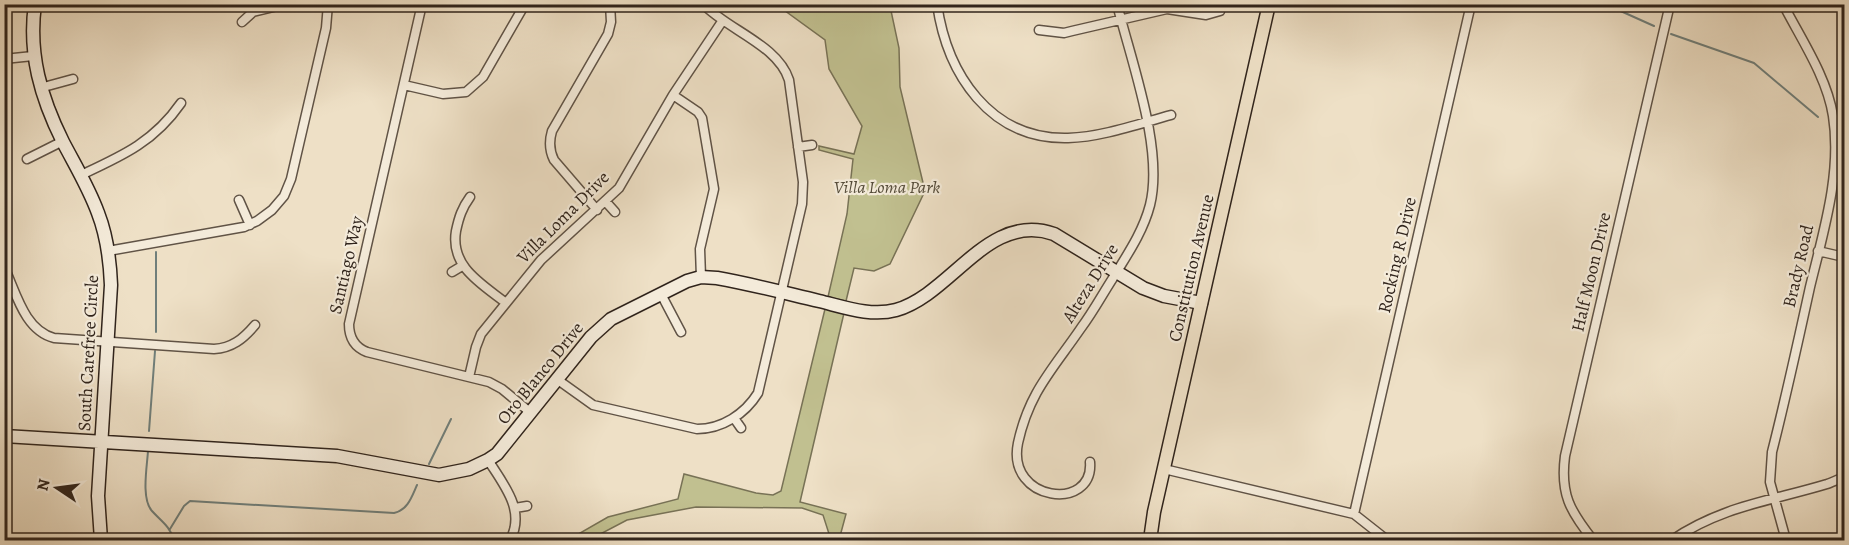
<svg xmlns="http://www.w3.org/2000/svg" width="1849" height="545" font-family="Alegreya,serif">
<style>
.green{fill:#c1c090;stroke:#787256;stroke-width:1.5}
.lines{fill:none;stroke-linecap:round;stroke-linejoin:round}
.stream{stroke:#707f7b;stroke-width:2}
.street-casing{stroke:#605346;stroke-width:11}
.secondary-casing{stroke:#30241c;stroke-width:15}
.primary-casing{stroke:#30241c;stroke-width:15}
.street{stroke:#f4ebda;stroke-width:8}
.secondary{stroke:#f4ebda;stroke-width:12}
.primary{stroke:#eee0c6;stroke-width:12}
.labels{text-anchor:middle;dominant-baseline:central;stroke-width:4.5;stroke-linejoin:round;paint-order:stroke}
.park-label{font-size:18px;font-style:italic;fill:#544b39;stroke:#f4ebda}
.street-label{font-size:18px;fill:#30241c;stroke:#f4ebda}
</style>
<rect width="100%" height="100%" fill="#eee0c6"/>
<filter id="stains"><feTurbulence type="fractalNoise" baseFrequency=".00333" numOctaves="4"/><feColorMatrix values="0 0 0 0 .2 0 0 0 0 .09 0 0 0 0 .02 0 0 0 .5 -.17"/></filter>
<radialGradient id="worn" r=".72"><stop offset=".6" stop-color="#630" stop-opacity="0"/><stop offset="1" stop-color="#630" stop-opacity=".3"/></radialGradient>
<path class="green" d="M888 5 890 6 899 48 900 87 925 191 890 264 874 271 854 268 846 301 828 297 847 214 853 159 819 150V146L854 154 862 126 829 69 825 40 777 5Z
M825 309 844 313 800 502 846 514 839 540H831L823 515 802 508 696 507 627 520 589 540H570L573 537 608 517 678 499 684 474 756 493 773 495 781 491Z"/>
<g class="lines">
<path class="stream" d="M1605 4 1654 26
M1671 34 1754 63 1818 117
M156 252V332
M149 431 155 351
M148 451C147 467 141 499 152 511 161 521 170 526 174 540
M429 464 451 419
M170 529 184 506 190 501 394 513C408 510 412 496 417 485"/>
<g class="street-casing">
<path id="street" d="M125 4 128 6 141 5
M422 4 349 324C349 337 354 347 367 352L489 382 502 389 531 413
M937 4C947 74 990 140 1068 138 1102 137 1138 124 1171 115
M1783 4C1801 39 1827 77 1833 116 1842 173 1823 233 1810 287 1798 342 1786 397 1772 452L1770 482 1786 540
M242 22 253 12 286 4
M1039 30 1064 33 1072 31 1167 9 1206 15 1220 11
M4 59 33 56
M404 85 443 94 466 92 483 77 525 4
M40 88 73 79
M673 95 698 112 702 118 714 189 700 249 701 277
M798 147 812 145
M27 159 63 141
M81 175C122 156 154 142 181 103
M470 197C462 208 459 217 456 231 450 267 482 284 506 303
M239 200 250 225
M606 202 615 212
M597 210 554 160C549 150 549 141 552 131L608 34 611 22 610 4
M108 251 244 227 257 221 272 210 284 196 291 179 326 28 328 4
M1818 251 1844 257
M4 267C16 292 24 330 54 338L214 349C232 348 243 339 255 325
M452 272 462 266
M661 294 681 332
M469 377 476 347 481 334 541 260 619 188 673 95 723 20
M558 380 593 405 697 429C722 429 745 414 758 393L802 204 803 182 789 80C778 45 728 30 703 4
M734 418 741 428
M488 460C504 485 526 511 510 540
M1090 462C1094 512 1006 502 1018 443 1029 392 1053 369 1081 328 1093 312 1102 295 1113 278 1127 255 1143 232 1150 205 1164 149 1131 61 1117 4
M1164 469 1354 514 1387 540
M515 508 527 506
M1354 514 1471 4
M1593 540C1570 511 1560 494 1565 456L1670 4
M1672 540C1722 506 1771 501 1827 484 1833 482 1839 479 1844 477"/>
</g>
<g class="secondary-casing">
<path id="secondary" d="M35 4C28 54 41 98 63 142 75 165 89 188 98 213 107 236 110 260 111 285L98 496 101 540
M4 436 337 456 439 475 469 469 488 460 497 454 591 337 611 319 687 281 701 277 717 278C751 284 785 293 819 301 844 307 871 317 896 310 952 294 988 211 1054 234L1143 288 1164 296 1201 303"/>
</g>
<g class="primary-casing">
<path id="primary" d="M1150 540 1154 512 1269 4"/>
</g>
<use href="#street" class="street"/>
<use href="#secondary" class="secondary"/>
<use href="#primary" class="primary"/>
</g>
<g class="labels">
<g class="park-label">
<text x="887" y="187">Villa Loma Park</text>
</g>
<g class="street-label">
<text transform="translate(563 217) rotate(-45)">Villa Loma Drive</text>
<text transform="translate(1397 255) rotate(-77)">Rocking R Drive</text>
<text transform="translate(346 265) rotate(-77)">Santiago Way</text>
<text transform="translate(1798 266) rotate(-77)">Brady Road</text>
<text transform="translate(1191 268) rotate(-77)">Constitution Avenue</text>
<text transform="translate(1591 272) rotate(-77)">Half Moon Drive</text>
<text transform="translate(1090 283) rotate(-58)">Alteza Drive</text>
<text transform="translate(88 353) rotate(-87)">South Carefree Circle</text>
<text transform="translate(540 373) rotate(-51)">Oro Blanco Drive</text>
</g>
</g>
<rect width="1849" height="545" fill="none" stroke="#eee0c6" stroke-width="24"/>
<rect x="6" y="6" width="1837" height="533" fill="none" stroke="#30241c" stroke-width="3"/>
<rect x="12" y="12" width="1825" height="521" fill="none" stroke="#30241c" stroke-width="1.5"/>
<g transform="translate(57 488) rotate(283)" stroke="#f4ebda" stroke-width="4.5" paint-order="stroke">
<path d="M0-4.5L10 22L0 15L-10 22Z" fill="#30241c"/>
<text y="-9" font-size="16" font-weight="bold" text-anchor="middle" fill="#30241c">N</text>
</g>
<rect width="100%" height="100%" filter="url(#stains)"/>
<rect width="100%" height="100%" fill="url(#worn)"/>
</svg>
